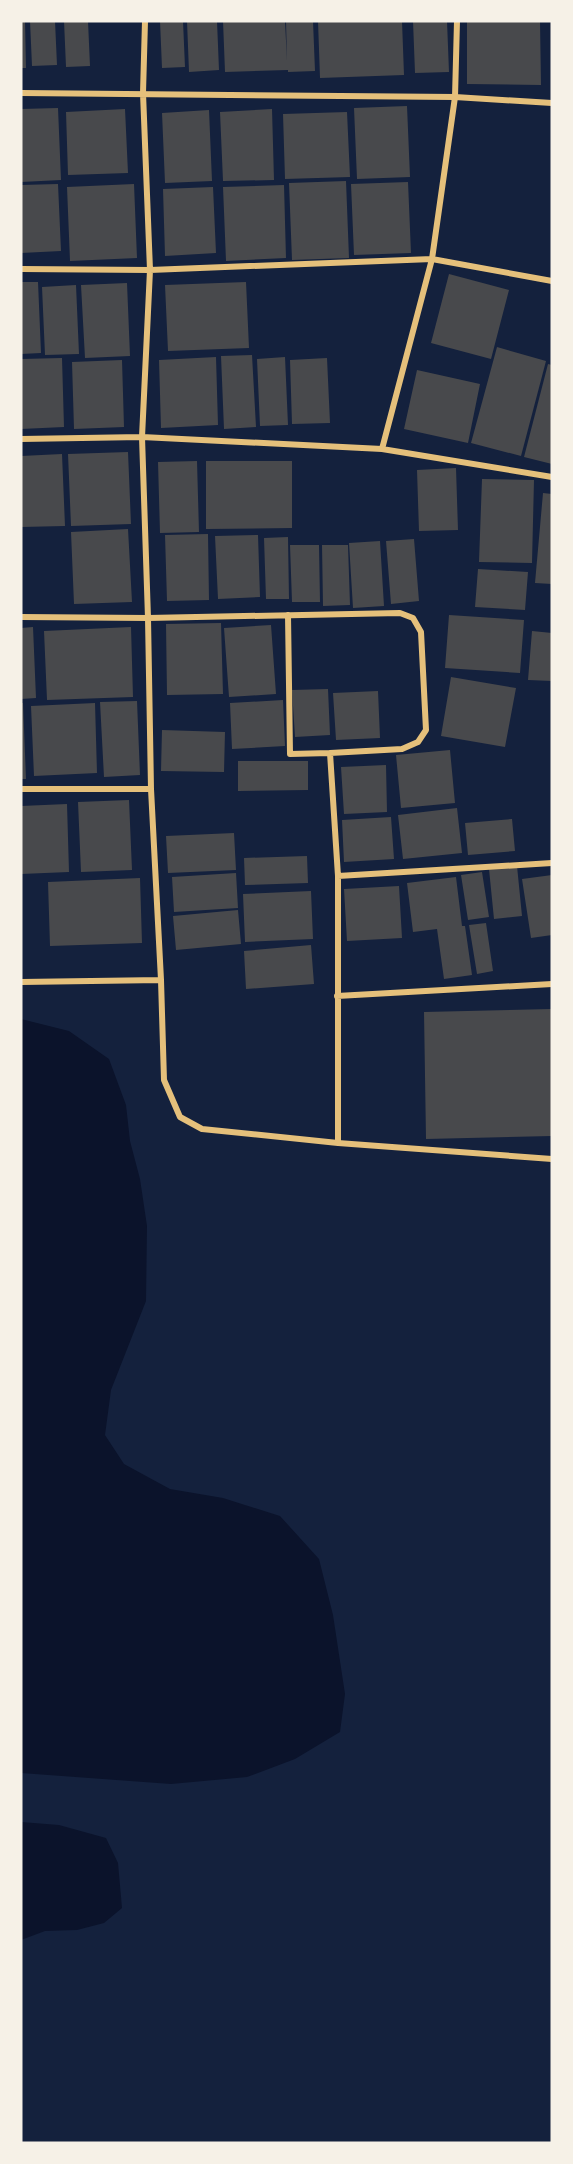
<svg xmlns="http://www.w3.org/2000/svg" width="573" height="2164" font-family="Poppins,sans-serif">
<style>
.water{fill:#0b132b}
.building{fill:#48494c}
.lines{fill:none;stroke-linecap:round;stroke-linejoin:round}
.minor{stroke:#e5c07b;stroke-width:6}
</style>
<rect width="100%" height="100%" fill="#14213d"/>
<path class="water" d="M21 1019 69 1031 109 1059 126 1105 130 1141 140 1179 147 1226 146 1301 111 1390 105 1435 124 1464 170 1489 223 1498 280 1516 319 1559 333 1615 345 1694 340 1732 295 1759 247 1777 171 1784 21 1773Z
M21 1822 59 1825 106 1838 118 1863 122 1908 104 1923 77 1930 45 1931 21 1940Z"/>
<path class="building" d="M21 21H25L26 68H21Z
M30 21H55L57 65 32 66Z
M64 21H88L90 66 66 67Z
M160 21H183L185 67 162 68Z
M187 21H217L219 70 189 72Z
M223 21H285L287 61 286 21H313L315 71 288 72V70L225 72Z
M318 21H402L404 75 320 78Z
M413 21H447L449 72 415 73Z
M467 21H540L541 85 467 84Z
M407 106 410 177 357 179 354 108Z
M58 108 61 180 21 182V109Z
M125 109 128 173 68 175 66 112Z
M272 109 274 180 223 181 220 112Z
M209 110 212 181 165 183 162 113Z
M347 112 350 177 285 179 283 114Z
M346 181 349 258 292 260 289 183Z
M408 182 411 253 354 255 351 184Z
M58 184 61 251 21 253V185Z
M134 184 137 258 70 261 67 187Z
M284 185 286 258 226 261 223 187Z
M213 187 216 253 165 256 163 189Z
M449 274 509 290 491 359 431 343Z
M21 282H38L41 353 21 354Z
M246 282 249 348 168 351 165 285Z
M127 283 130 356 85 358 81 285Z
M76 285 79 354 45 355 42 287Z
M497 347 546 361 521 456 471 443Z
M252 355 256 427 224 429 221 356Z
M216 357 218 425 161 428 159 360Z
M285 357 288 425 260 426 257 359Z
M62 358 64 427 21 429V359Z
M327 358 330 423 292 424 290 360Z
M122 360 124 427 74 429 72 362Z
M548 364 552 365V464L524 457Z
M417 370 480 384 468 443 404 429Z
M128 452 131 524 71 526 68 454Z
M62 454 65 526 21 527V456Z
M197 461 199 532 160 533 158 462Z
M206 461H292V528L206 529Z
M456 468 458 530 419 531 417 470Z
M482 479 534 480 532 563 479 562Z
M543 493 552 494V584L535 583Z
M128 529 132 602 74 604 71 532Z
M208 534 209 600 167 601 165 535Z
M258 535 260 597 218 599 215 536Z
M288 537 289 599H266L264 538Z
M414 539 419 601 391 604 386 541Z
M380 541 384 606 353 608 349 543Z
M290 545H319L320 602H292Z
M322 545H348L350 605 323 606Z
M478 569 528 572 525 610 475 607Z
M449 615 524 620 520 673 445 668Z
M221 623 223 694 167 695 166 624Z
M271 625 276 694 229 697 224 628Z
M33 627 36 698 21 699V628Z
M131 627 133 697 47 700 44 631Z
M532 631 552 633V681L528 680Z
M451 677 516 688 505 747 441 736Z
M328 689 330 735 295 737 292 690Z
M378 691 380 738 336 740 333 693Z
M283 700 285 746 232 749 230 703Z
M137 701 140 775 104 777 100 702Z
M21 703H23L26 779H21Z
M95 703 97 773 34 776 31 706Z
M162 730 225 732 224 772 161 771Z
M450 750 455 803 401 808 396 755Z
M238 761H308V790L238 791Z
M386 765 387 812 344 814 341 767Z
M129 800 132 870 81 872 78 802Z
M67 804 69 872 21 874V806Z
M457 808 462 853 403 859 398 815Z
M391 817 394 859 344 862 342 820Z
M512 819 515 851 468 855 465 823Z
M234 833 236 870 168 873 166 836Z
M307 856 308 883 245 885 244 858Z
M517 866 522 916 494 919 489 869Z
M482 872 489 917 468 920 461 875Z
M236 873 238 908 174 912 172 877Z
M552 875V935L531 938 522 879Z
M456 877 462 926H465L472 975 444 979 437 929 413 932 407 883Z
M140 878 142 943 50 946 48 882Z
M399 886 402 938 347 941 344 889Z
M311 891 313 939 245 942 243 894Z
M238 910 241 944 176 950 173 916Z
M486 923 493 971 477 974 469 925Z
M311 945 314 984 246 989 244 951Z
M552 1009V1136L426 1139 424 1012Z"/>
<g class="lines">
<path class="minor" d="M145 21 143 93 150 270 142 437 148 618 151 789 161 980
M21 93 455 97 552 103
M21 269 150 270 432 259 552 281
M21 439 142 437 382 449 552 477
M382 449 432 259 455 97 457 21
M288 615 290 754 330 753 338 876V1143
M21 617 148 618 400 613 413 618 421 632 426 730 418 742 402 749 330 753
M21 789H151
M338 876 552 863
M21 982 161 980 164 1080 180 1117 202 1129 338 1143 552 1159
M337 996 552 984"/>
</g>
<rect width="573" height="2164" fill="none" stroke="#f6f1e7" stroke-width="45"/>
</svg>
